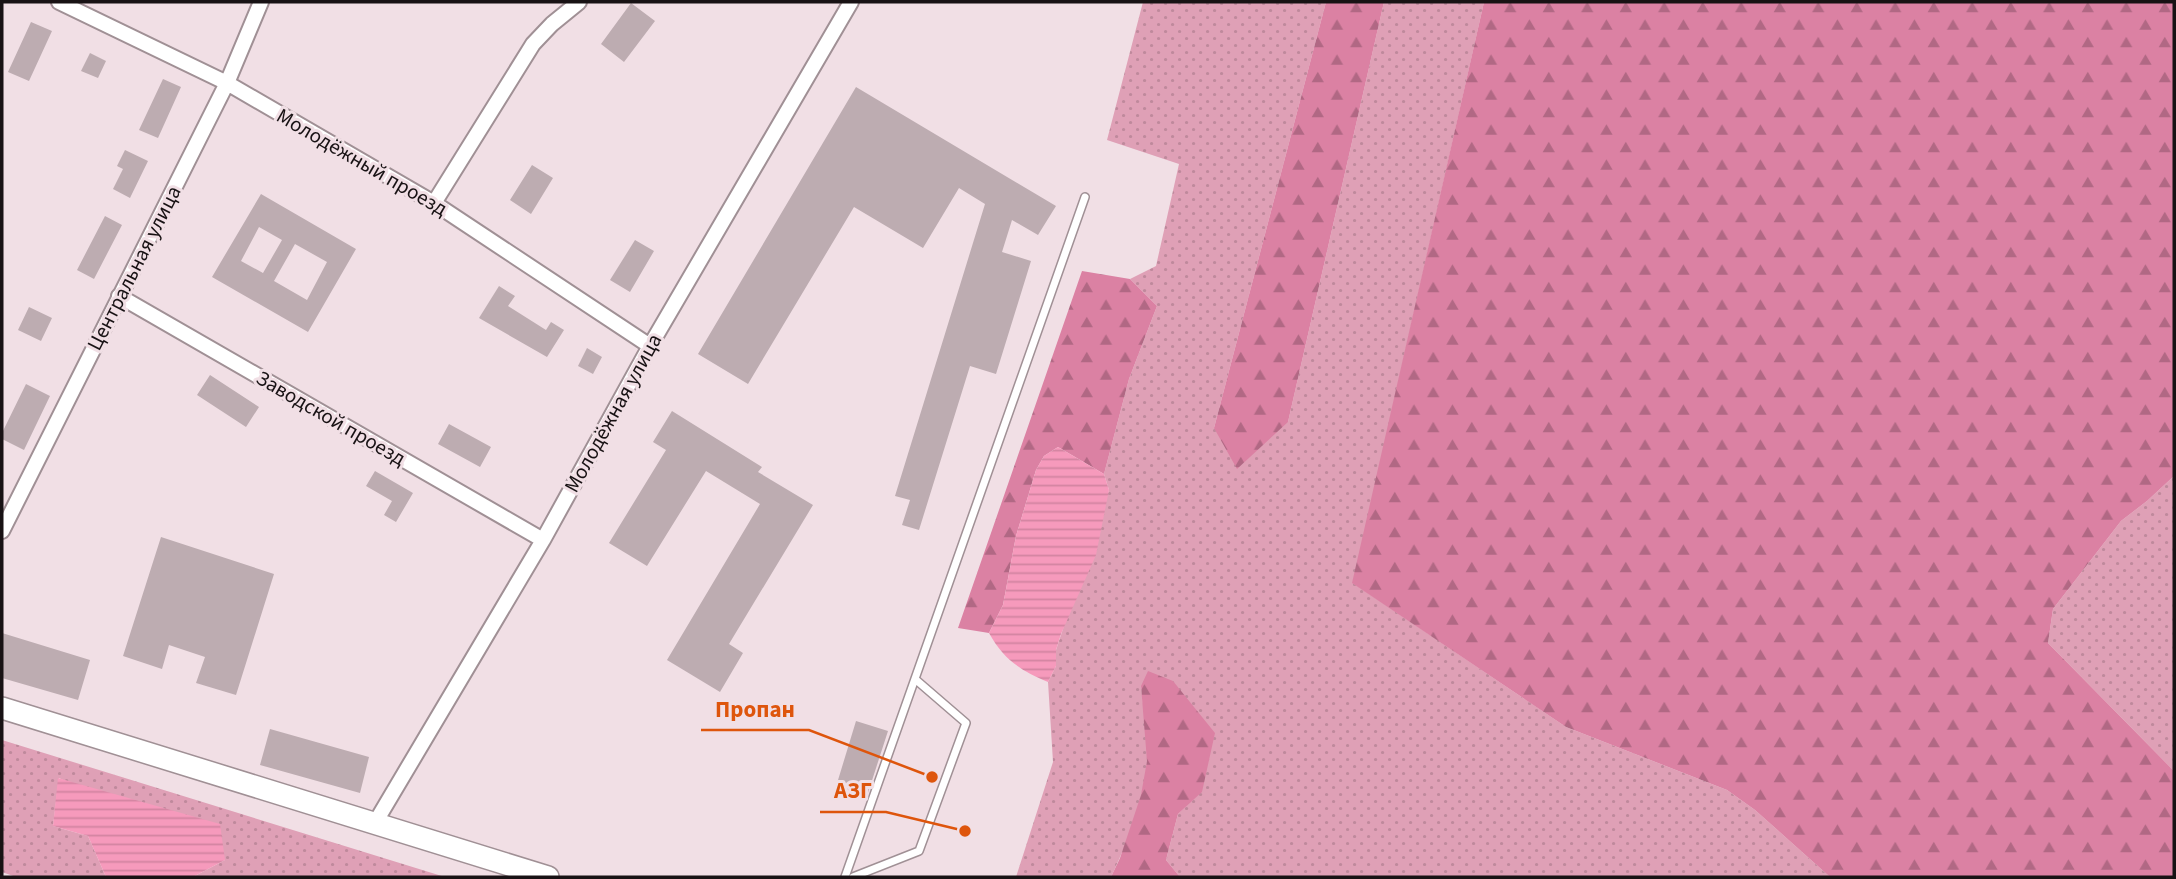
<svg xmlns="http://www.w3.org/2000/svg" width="2176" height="879" font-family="'Source Sans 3',sans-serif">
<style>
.grass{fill:url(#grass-dots)}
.forest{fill:url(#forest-firs)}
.water{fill:url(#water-rules)}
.building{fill:#bdacb1;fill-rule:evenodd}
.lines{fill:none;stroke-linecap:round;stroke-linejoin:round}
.service-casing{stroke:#a09095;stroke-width:10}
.minor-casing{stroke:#a09095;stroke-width:18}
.secondary-casing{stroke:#a09095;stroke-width:24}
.service{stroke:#fff;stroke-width:7}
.minor{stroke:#fff;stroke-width:14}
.secondary{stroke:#fff;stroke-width:21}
.labels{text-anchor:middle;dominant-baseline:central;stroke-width:6;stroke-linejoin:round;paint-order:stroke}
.street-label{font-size:21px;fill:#181214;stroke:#f1dfe5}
.leader{fill:none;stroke:#de550c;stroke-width:2.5}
.callout-dot{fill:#de550c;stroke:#f1dfe5;stroke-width:2.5}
.callout-label{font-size:23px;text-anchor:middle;font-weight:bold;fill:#de550c;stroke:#f1dfe5;stroke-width:6;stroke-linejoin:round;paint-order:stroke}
</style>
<defs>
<pattern id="grass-dots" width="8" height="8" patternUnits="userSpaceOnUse" patternTransform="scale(1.75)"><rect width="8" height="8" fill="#dfa0b6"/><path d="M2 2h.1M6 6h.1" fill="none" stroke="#bf899c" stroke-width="1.8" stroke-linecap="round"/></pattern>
<pattern id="forest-firs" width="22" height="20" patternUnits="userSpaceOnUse" patternTransform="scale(1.75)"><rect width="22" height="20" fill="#db81a3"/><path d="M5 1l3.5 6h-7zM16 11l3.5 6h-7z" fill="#b16884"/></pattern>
<pattern id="water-rules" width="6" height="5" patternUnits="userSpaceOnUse" patternTransform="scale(1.75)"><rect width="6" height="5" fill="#f69abc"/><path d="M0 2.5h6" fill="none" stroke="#d284a1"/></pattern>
</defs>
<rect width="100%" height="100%" fill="#f1dfe5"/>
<path class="grass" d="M1143 2H1326L1214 428 1288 422 1384 2H1484L1353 583 1566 727 1727 790 1755 810 1830 877H1180L1166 860 1178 814 1202 791 1141 686C1143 709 1149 739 1147 762 1144 799 1127 844 1111 877H1016L1053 762 1048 682 1056 666V650L1109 490 1104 474 1129 379 1157 306 1130 279 1156 266 1179 164 1107 140Z
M2174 476V771L2048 643 2053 609 2121 521 2147 501Z
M2 740 445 877H193L225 860 59 778 53 826 88 836 106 877H16L2 872Z"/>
<path class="forest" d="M1326 2H1384L1288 422 1237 469 1214 428Z
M1484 2H2174V476L2147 501 2121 521 2053 609 2048 643 2174 771V877H1830L1755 810 1727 790 1566 727 1352 583Z
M1082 271 1130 279 1157 306 1129 379 1104 474 1058 447 1044 456 1036 470 1016 536 1003 605 989 633 958 628Z
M1148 671 1173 681 1215 733 1202 792 1178 814 1166 860 1180 877H1111L1120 858 1141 795 1147 761 1141 686Z"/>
<path class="water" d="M1058 447 1104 474 1109 490 1096 555 1061 634 1056 650V666L1048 682C1020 670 1004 660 989 633L1003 605 1016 536 1036 470 1044 456Z
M58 778 220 824 225 860 193 877H106L88 836 53 826Z"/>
<path class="building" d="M631 3 655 21 624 62 601 44Z
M31 22 52 31 29 81 8 72Z
M90 53 106 61 98 78 81 71Z
M163 79 181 87 158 138 139 130Z
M856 87 1056 206 1038 235 1012 220 1002 252 1031 261 996 374 970 366 919 530 902 525 910 500 895 496 985 204 959 188 923 248 854 207 748 384 698 354Z
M125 150 148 161 130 198 113 189 123 169 117 166Z
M532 165 553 178 531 214 510 200Z
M261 194 356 249 308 332 212 277ZM259 227 282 240 263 273 241 261ZM295 244 327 262 307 300 274 281Z
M105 216 122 225 94 279 77 270Z
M635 240 654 251 630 292 610 280Z
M499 286 515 296 508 306 546 330 551 322 564 330 547 357 479 318Z
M29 307 52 318 41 341 18 330Z
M587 348 602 357 593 374 578 366Z
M210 375 259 407 246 427 197 395Z
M26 384 50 396 24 450 2 439V433Z
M672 411 762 467 758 472 813 505 729 644 743 653 720 692 667 660 760 504 706 471 647 566 609 543 666 450 653 442Z
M449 424 491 447 480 467 438 444Z
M375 471 413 493 396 522 384 515 392 501 366 486Z
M161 537 274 574 236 695 196 683 205 657 169 645 162 669 123 656Z
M2 633 90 660 78 700 2 678Z
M856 721 888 731 866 799 835 790Z
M270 729 369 757 360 793 260 765Z"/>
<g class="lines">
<g class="service-casing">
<path id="service" d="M845 877 1085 197
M853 877 919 851 966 723 915 679"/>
</g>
<g class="minor-casing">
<path id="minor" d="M59 2 227 83 434 203 650 346
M434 203 533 44 552 24 579 2
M119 296 543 540
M2 531 227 83 261 2
M375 823 543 540 650 346 851 2"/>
</g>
<g class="secondary-casing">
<path id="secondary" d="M2 708 548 877"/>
</g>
<use href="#service" class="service"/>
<use href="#minor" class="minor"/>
<use href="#secondary" class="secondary"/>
</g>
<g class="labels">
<g class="street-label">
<text transform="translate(362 162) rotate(30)">Молодёжный проезд</text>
<text transform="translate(134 268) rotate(-63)">Центральная улица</text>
<text transform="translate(613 413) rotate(-61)">Молодёжная улица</text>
<text transform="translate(331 418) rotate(30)">Заводской проезд</text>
</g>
</g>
<path class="leader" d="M932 777L809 730H701M965 831L886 812H820"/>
<g class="callout-dot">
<circle cx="932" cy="777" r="7"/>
<circle cx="965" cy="831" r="7"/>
</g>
<g class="callout-label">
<text x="755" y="717">Пропан</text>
<text x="853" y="798">АЗГ</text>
</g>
<rect width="2176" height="879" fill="none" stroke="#181214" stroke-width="7"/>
</svg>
